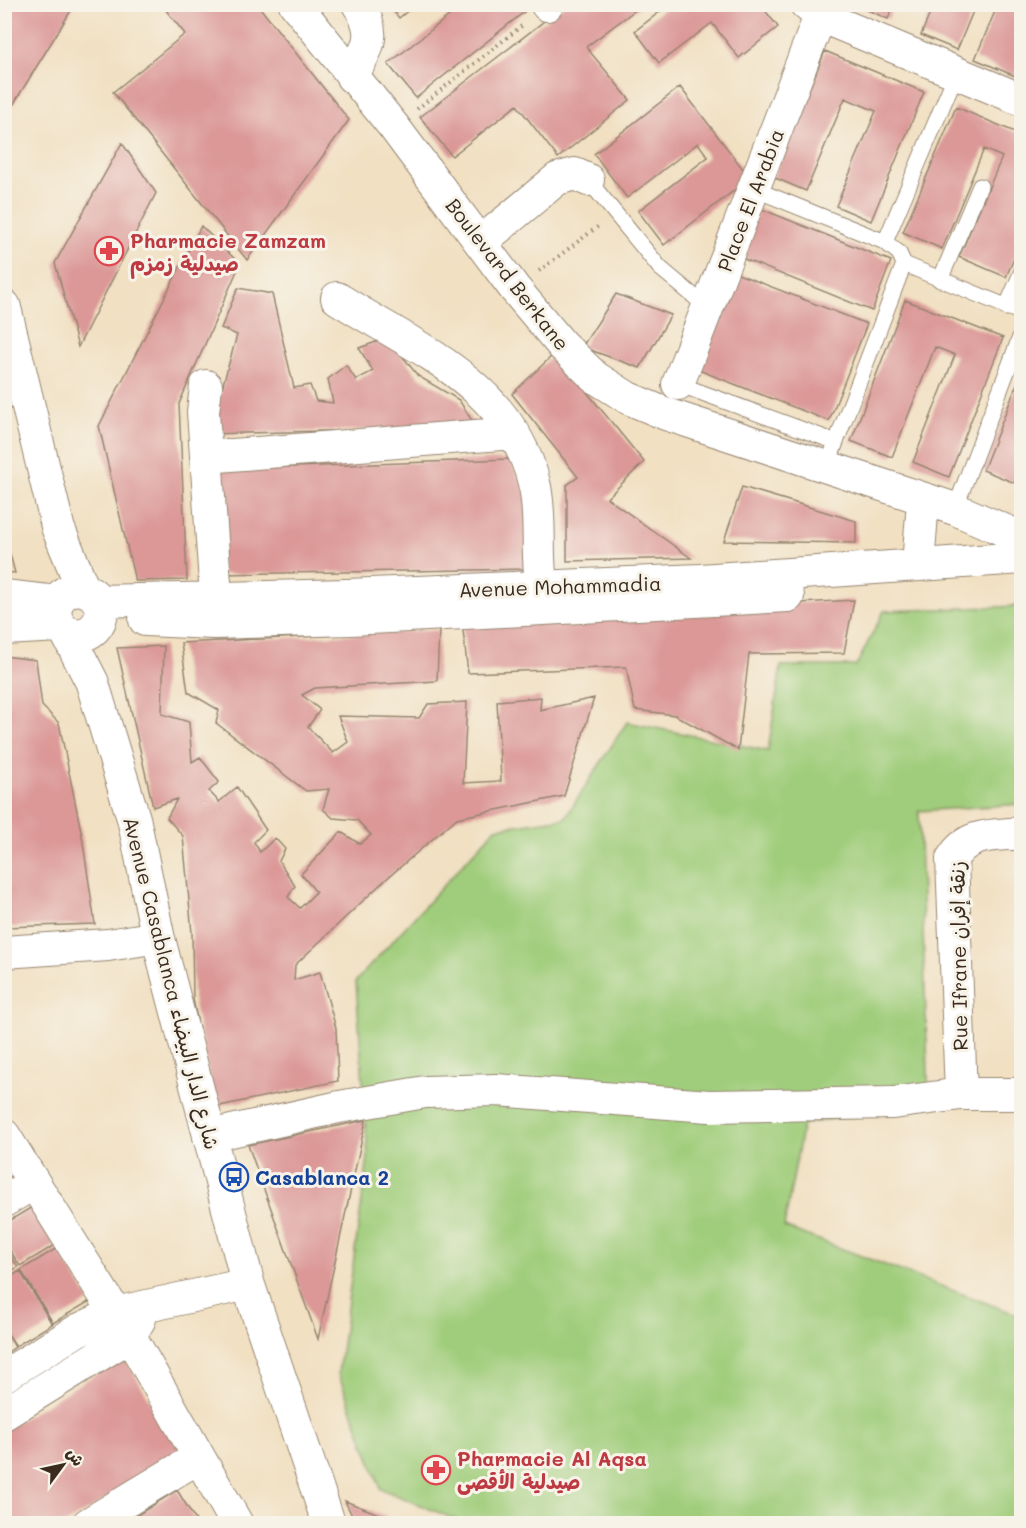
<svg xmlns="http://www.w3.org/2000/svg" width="1026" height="1528" font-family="Mali,'Playpen Sans Arabic',sans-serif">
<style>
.green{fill:#a0cd7b;stroke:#6e7c4c;stroke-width:1.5}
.building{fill:#db9897}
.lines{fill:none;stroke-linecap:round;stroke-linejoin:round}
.service-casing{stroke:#968570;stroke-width:17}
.minor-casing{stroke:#968570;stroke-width:34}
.tertiary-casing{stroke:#968570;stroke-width:35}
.path{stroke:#968570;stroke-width:4;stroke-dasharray:1.5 4.5;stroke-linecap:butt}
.service{stroke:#fff;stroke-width:15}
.minor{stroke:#fff;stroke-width:32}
.tertiary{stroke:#fff;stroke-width:33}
.labels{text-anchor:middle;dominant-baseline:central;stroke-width:6;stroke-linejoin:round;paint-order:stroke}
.street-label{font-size:20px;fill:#3b2a1e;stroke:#f7f3e8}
.health-label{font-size:20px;font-weight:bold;fill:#be3a42;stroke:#f7f3e8;text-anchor:start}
.transit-label{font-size:20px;font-weight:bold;fill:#164399;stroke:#f7f3e8;text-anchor:start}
</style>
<rect width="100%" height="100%" fill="#f7f3e8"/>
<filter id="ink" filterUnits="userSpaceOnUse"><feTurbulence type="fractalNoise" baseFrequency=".0167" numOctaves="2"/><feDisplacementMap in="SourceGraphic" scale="12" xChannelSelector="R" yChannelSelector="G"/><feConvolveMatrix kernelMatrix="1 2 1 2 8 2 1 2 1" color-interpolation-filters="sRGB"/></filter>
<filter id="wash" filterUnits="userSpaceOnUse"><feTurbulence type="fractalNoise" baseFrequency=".008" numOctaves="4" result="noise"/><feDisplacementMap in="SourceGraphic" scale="24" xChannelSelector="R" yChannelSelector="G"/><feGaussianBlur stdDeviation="1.35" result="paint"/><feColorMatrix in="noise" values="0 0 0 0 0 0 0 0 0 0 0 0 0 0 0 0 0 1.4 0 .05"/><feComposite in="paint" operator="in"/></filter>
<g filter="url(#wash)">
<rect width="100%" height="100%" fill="#f1e0c2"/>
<path class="green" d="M1021 606V804L919 811 929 1104 803 1124 784 1227 1021 1316V1523H464L381 1489 338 1373 368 1157 356 981 496 828 565 818 627 722 768 751 781 666H856L884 611Z"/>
<g id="blocks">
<path class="building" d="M4 4H75L13 105 4 71Z
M161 4H257L349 120 247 260 113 92 185 34Z
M388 4H416L399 18Z
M464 4H534L416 98 388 64Z
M670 4H760L778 27 739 58 712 23 659 63 635 31Z
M854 4H894L888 19Z
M934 4H976L957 50 921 35Z
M998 4H1022V60L1015 76 975 59Z
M565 5H642L586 47 630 100 558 158 517 105 452 156 420 117Z
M825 51 924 92 871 221 836 206 876 111 845 98 806 191 773 177Z
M680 87 750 178 664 245 638 211 708 157 698 143 627 198 594 154Z
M956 107 1022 135V240L1006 277 959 257 1002 157 984 149 942 249 903 232Z
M122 143 156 193 78 347 55 263Z
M759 208 891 261 872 311 739 257Z
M201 226 240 264 179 404 187 580 135 581 99 426Z
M733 272 867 324 829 421 696 369Z
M238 288 272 294 294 388 310 385 316 401 333 403 328 379 346 365 356 380 373 371 359 348 388 338 418 376 459 400 476 427 209 434 237 335 221 328Z
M616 294 671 315 640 368 582 347Z
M905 300 1003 338 949 477 913 462 955 355 935 347 892 457 851 441Z
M555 353 644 462 607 498 691 558 567 561V485L578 477 512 394Z
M1021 374H1022V486L983 470Z
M509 459 528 496 530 569 222 574 215 470Z
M742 487 856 521V543L724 541Z
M4 535H5L15 573 4 572Z
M854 600 844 653 749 654 738 750 675 715 635 710 626 667 468 673 462 622Z
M439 630 437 681 315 688 302 695 320 710 308 727 333 753 348 742 338 716 419 718 428 704 467 702 463 783 501 781 497 701 541 697 540 710 594 698 564 796 457 818 384 881 295 965 294 980 320 972 336 1028 338 1081 215 1107 193 999 192 933 183 836 167 818 177 799 153 807 117 648 164 646 162 714 189 722 192 762 200 757 219 782 209 791 219 802 237 787 266 830 254 842 260 852 275 838 285 849 279 861 295 886 288 897 300 908 316 892 301 874 341 832 360 844 371 835 357 820 333 818 323 809 329 789 306 791 216 723 219 710 188 692 181 643Z
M4 656 36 660 42 706 59 723 82 836 95 924 4 927Z
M366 1120 318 1339 248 1145Z
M32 1207 55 1245 20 1266 4 1241V1224Z
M4 1245 18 1267 4 1275Z
M57 1248 90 1301 53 1323 21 1270Z
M20 1271 52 1324 16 1346 4 1328V1281Z
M5 1330 15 1347 5 1354Z
M124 1357 182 1453 65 1524H4V1430Z
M177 1490 198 1524H123Z
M345 1501 402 1523V1524H356Z"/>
</g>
</g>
<g filter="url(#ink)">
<use href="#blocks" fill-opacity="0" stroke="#968570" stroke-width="1.5"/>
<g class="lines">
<g class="service-casing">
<path id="service" d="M588 180 660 268 708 308
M754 189 885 242 899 253 904 264 1022 313
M885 242 956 74
M940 280 980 186
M1006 308 1022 271
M678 384 836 442 827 467
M836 442 904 264
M955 509 1022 332"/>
</g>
<g class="minor-casing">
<path id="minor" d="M295 4 394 127 515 289 562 345 595 377 628 398 666 414 955 509 1022 538
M547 4V5
M806 4 820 16 1022 100
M352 77C367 47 379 36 358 4
M481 242 557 179 575 174 588 180
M337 298C416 349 512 384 535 487 543 526 533 568 547 605
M678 384 820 16
M206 386 203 412 216 597 215 616
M206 457 514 433
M918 565 923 501
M4 596 57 602
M98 601 347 595 700 580 1022 558
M145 620 214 623 351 619 788 596
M4 629 60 626
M4 952 108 945 158 937
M961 1094 952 859C968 832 993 836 1022 833
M4 1135 130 1336 237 1524
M209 1136 339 1107 425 1092 496 1090 709 1106 893 1103 961 1094H1022
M4 1201 34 1183
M4 1376 78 1330 115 1313 248 1284
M4 1414 130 1336 140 1319
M88 1524 199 1457"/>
</g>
<g class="tertiary-casing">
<path id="tertiary" d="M4 306 58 528 83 589
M55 612a23 23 0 1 1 46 0a23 23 0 1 1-46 0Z
M67 633 92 682 134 820 158 937 248 1284 329 1524"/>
</g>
<path class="path" d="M417 109 524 24
M539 271 600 225"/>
<use href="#service" class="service"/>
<use href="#minor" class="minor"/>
<use href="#tertiary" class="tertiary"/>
</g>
</g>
<defs>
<g id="pharmacy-ring" transform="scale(1.5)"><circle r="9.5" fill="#f7f3e8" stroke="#e0444e" stroke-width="1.5"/><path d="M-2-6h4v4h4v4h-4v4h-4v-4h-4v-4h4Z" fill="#e0444e"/></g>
<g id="bus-ring" transform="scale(1.5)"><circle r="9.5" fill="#f7f3e8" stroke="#1a4fb4" stroke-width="1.5"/><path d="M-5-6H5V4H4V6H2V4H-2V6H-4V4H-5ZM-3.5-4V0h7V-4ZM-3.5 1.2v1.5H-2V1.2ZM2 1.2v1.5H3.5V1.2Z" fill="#1a4fb4"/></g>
</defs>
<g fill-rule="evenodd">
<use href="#pharmacy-ring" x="109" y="251"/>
<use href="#bus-ring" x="234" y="1177"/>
<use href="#pharmacy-ring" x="436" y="1470"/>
</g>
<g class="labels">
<g class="street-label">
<text transform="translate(750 200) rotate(-69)">Place El Arabia</text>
<text transform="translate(508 274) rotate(52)">Boulevard Berkane</text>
<text transform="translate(560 586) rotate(-2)">Avenue Mohammadia</text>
<text transform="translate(958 956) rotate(-91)">Rue Ifrane زنقة إفران</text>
<text transform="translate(172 983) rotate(76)">Avenue Casablanca شارع الدار البيضاء</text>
</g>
<g class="health-label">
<text x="130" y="240">Pharmacie Zamzam<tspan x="130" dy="23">صيدلية زمزم</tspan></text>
<text x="457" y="1458">Pharmacie Al Aqsa<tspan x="457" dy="23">صيدلية الأقصى</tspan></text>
</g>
<g class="transit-label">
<text x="255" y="1177">Casablanca 2</text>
</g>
</g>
<rect width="1026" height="1528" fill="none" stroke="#f7f3e8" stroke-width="24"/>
<g transform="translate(63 1465) rotate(57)" stroke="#f7f3e8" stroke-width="4.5" paint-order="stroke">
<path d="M0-4.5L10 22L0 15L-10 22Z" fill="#3b2a1e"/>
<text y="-9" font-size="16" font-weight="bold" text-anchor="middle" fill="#3b2a1e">ش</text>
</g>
</svg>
